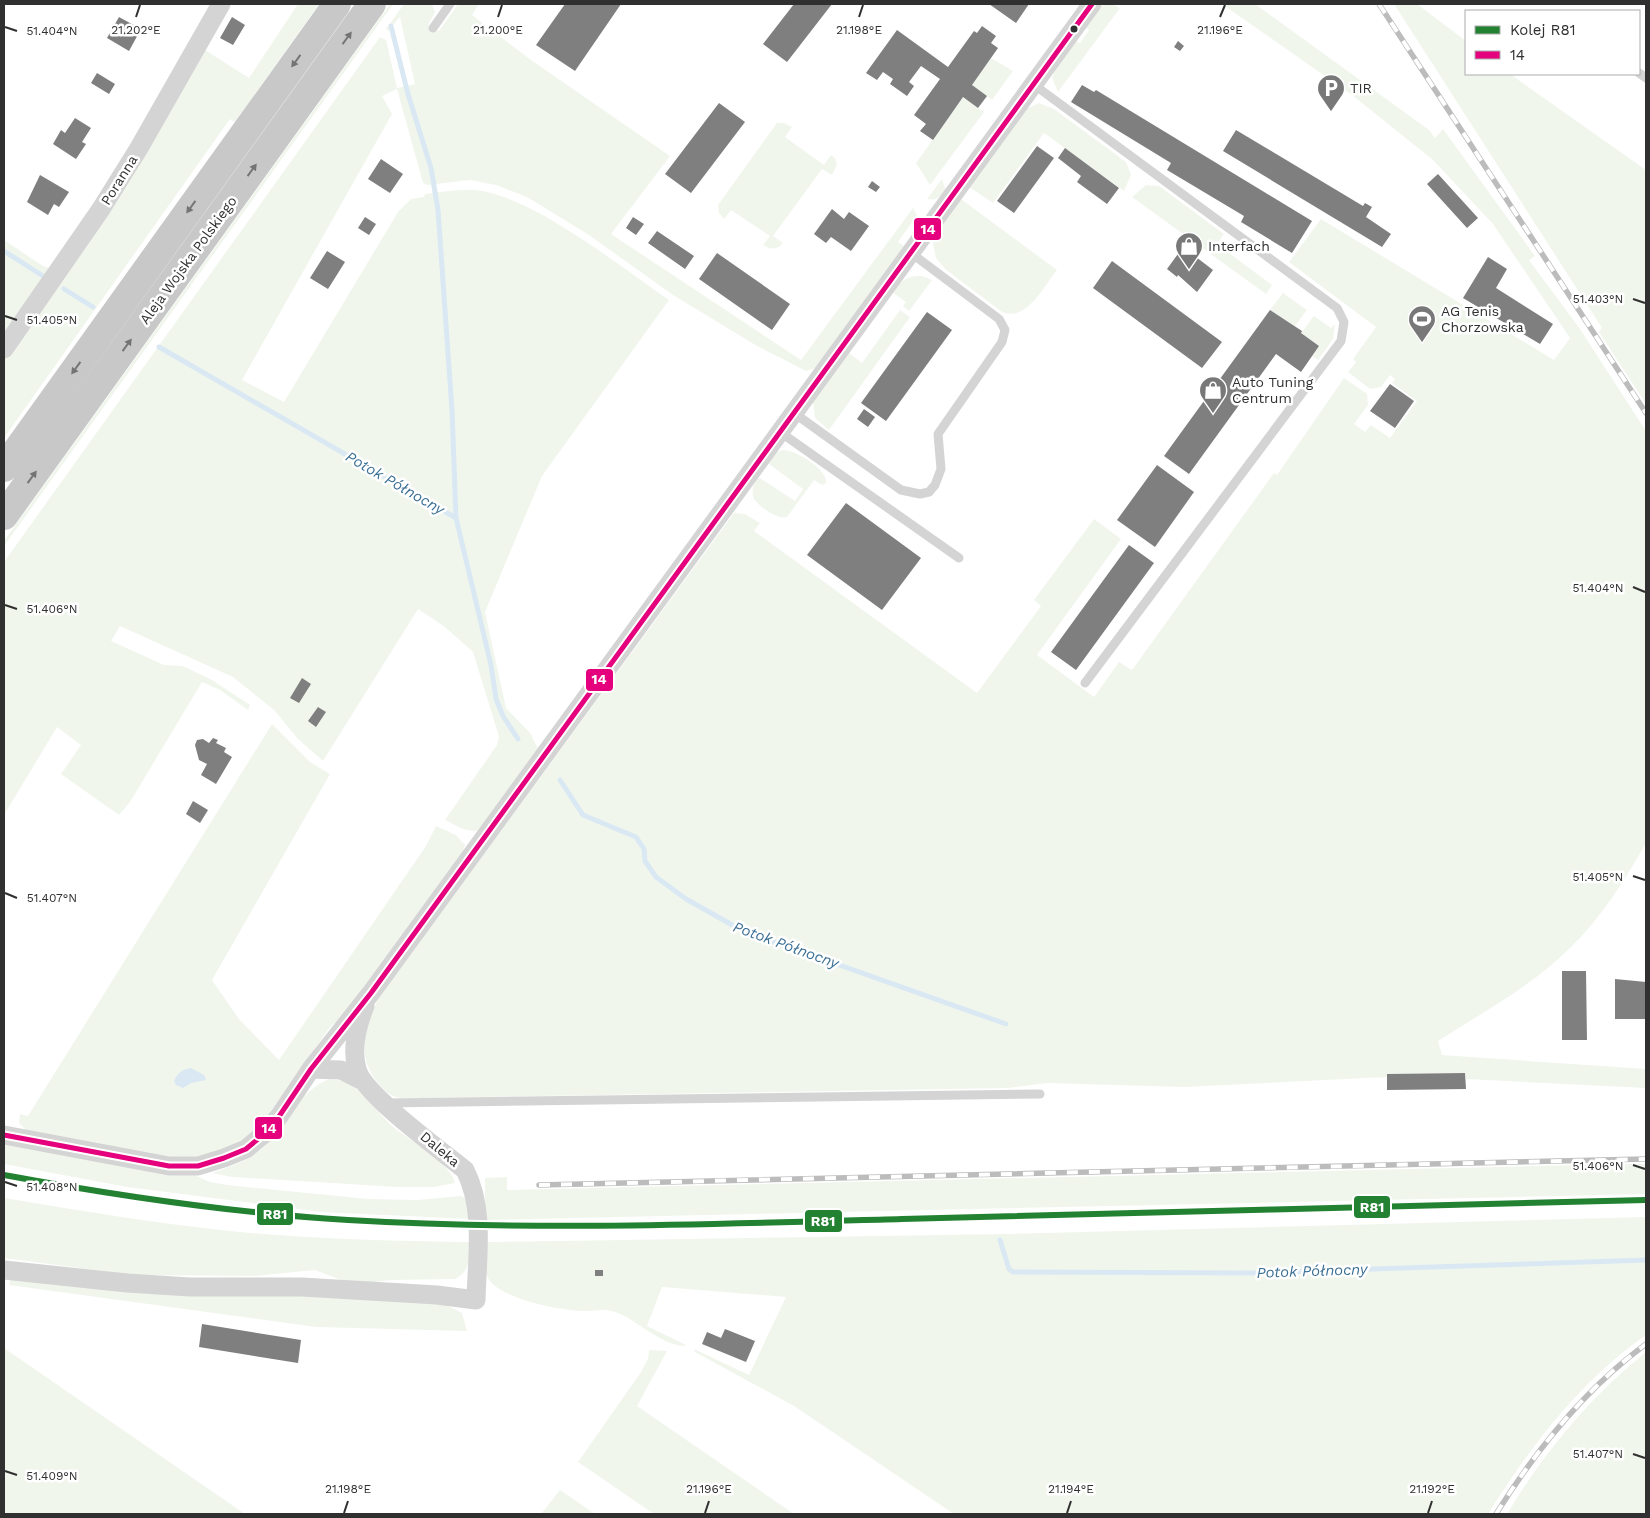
<svg xmlns="http://www.w3.org/2000/svg" width="1650" height="1518" font-family="'Work Sans',sans-serif">
<style>
.green{fill:#f1f6ed}
.water{fill:#d9e8f3}
.lines{fill:none;stroke-linecap:round;stroke-linejoin:round}
.stream{stroke:#d9e8f3;stroke-width:5}
.building{fill:#7f7f7f}
.service{stroke:#d4d4d4;stroke-width:9}
.minor{stroke:#d4d4d4;stroke-width:19}
.primary{stroke:#c8c8c8;stroke-width:28}
.rail-casing{stroke:#bcbcbc;stroke-width:5.5}
.rail{stroke:#fff;stroke-width:4;stroke-dasharray:11;stroke-linecap:butt}
.bus-1-casing{stroke:#fff;stroke-width:9}
.bus-1{stroke:#e5007d;stroke-width:5}
.rail-1-casing{stroke:#fff;stroke-width:10}
.rail-1{stroke:#238132;stroke-width:6}
.oneway{fill:#747474}
.ticks{fill:none;stroke:#303030;stroke-width:2}
.bus-dot{fill:#303030;stroke:#fff;stroke-width:2}
.labels{text-anchor:middle;dominant-baseline:central;stroke-width:5;stroke-linejoin:round;paint-order:stroke}
.poi-label{font-size:14px;fill:#303030;stroke:#fff;text-anchor:start}
.street-label{font-size:14px;fill:#303030;stroke:#fff}
.water-label{font-size:15px;font-style:italic;fill:#3a6f96;stroke:#fff}
.ticks-label{font-size:12px;text-anchor:middle;fill:#303030;stroke:#fff;stroke-width:5;stroke-linejoin:round;paint-order:stroke}
.line-badge{stroke:#fff;stroke-width:2}
.badge-label{font-size:14px;text-anchor:middle;font-weight:bold;fill:#fff}
</style>
<rect width="100%" height="100%" fill="#fff"/>
<path class="green" d="M298 4H319L235 122 230 119 4 438V360L106 210 202 48 249 78Z
M390 4H393L4 546V541Z
M404 4H432L435 12 428 25 439 31 458 4H479L472 15 531 60 670 156 611 234 801 360 913 208 917 215 898 242 905 247 818 367 806 371 757 346 673 295 589 235 527 197 496 185 470 180 428 185 423 183 397 89 382 96 392 114 242 380 284 402 398 212 411 199 424 197 425 194C442 192 458 189 475 190 531 195 621 267 669 300L542 476 485 612 506 708 530 733 539 750 482 829C469 835 456 825 445 820L497 745 499 737 473 652 445 627 418 609 323 761 298 739 274 710 233 677 120 626 111 641 164 665 183 666 212 680 250 705 248 710 220 690 202 682 130 802 119 815 61 774 81 745 57 727 4 815V562L380 37 386 40 397 88 415 84 400 17 388 31 386 29Z
M1103 4H1112L1120 8 1058 92 1052 78 1056 68 1076 41 1080 43 1089 30 1086 28Z
M1222 4H1255L1429 130 1435 138 1443 129 1535 256 1529 260 1580 329 1646 431V843C1625 880 1601 918 1570 948 1532 986 1483 1012 1438 1041L1442 1055 1646 1069V1088L1466 1079 1465 1073 1387 1074V1077L1184 1087 1047 1083 1008 1088 420 1098C413 1097 403 1099 396 1097 389 1095 383 1089 378 1083 355 1056 365 1024 380 996L734 513 745 514 760 523 754 531 977 693 1041 606 1034 600 1094 519 1121 539 1037 655 1094 697 1119 662 1132 670 1274 473 1277 475 1344 378 1367 394 1368 405 1354 424 1365 432 1371 425 1390 438 1417 401 1392 383 1395 379 1390 375 1381 387 1370 389 1348 372 1356 362 1353 359 1376 327 1289 262 1321 219 1554 360 1570 338 1493 224 1433 160 1352 95Z
M1394 4H1417L1466 41V74H1510L1646 170V404L1599 332 1602 328Z
M991 58 1013 71 992 100 972 85Z
M963 97 984 112 930 185 916 163Z
M1039 103 1054 109 1126 162 1131 175 1124 191 1044 133 993 203 969 187 1026 109Z
M777 123H784L792 127 785 137 824 165 831 155 835 158 837 165 832 175 822 169 773 236 783 243C777 250 771 250 763 245L770 236 731 210 724 219 719 213 718 205Z
M942 179 946 191C940 198 936 200 927 199Z
M1146 185 1159 186 1224 234 1217 244 1272 285 1266 294 1132 197Z
M961 199 1057 270C1044 286 1027 322 1002 312L945 269 936 258 933 244 936 232Z
M4 240 43 266 52 269 4 338Z
M922 276 932 280 909 311 903 306 906 302 892 292C900 281 908 275 922 276Z
M1283 293 1307 310 1295 326 1270 310Z
M900 310 910 317 829 430 815 418 813 402 849 353 862 363Z
M1314 316 1331 328 1335 324 1333 339 1318 360 1312 356 1319 346 1301 333Z
M782 450C794 449 828 469 826 483L822 485 814 480 787 517C778 520 759 507 754 499 751 493 753 485 756 480L760 478 795 501 803 489 769 464 775 453Z
M272 724 310 762 330 774 212 980 239 1019 279 1060 426 846 436 826 456 835 465 845 463 851 342 1017 330 1027 258 1129 242 1141 210 1156 173 1158 27 1131 19 1123 20 1114 28 1116Z
M329 1079C337 1080 347 1081 354 1086 368 1096 378 1113 391 1125 410 1142 448 1159 455 1183L434 1187H398L232 1177 212 1173C230 1167 253 1159 266 1145 290 1121 297 1093 329 1079Z
M4 1143 190 1173 210 1182 227 1185 368 1199 418 1200 460 1196 466 1198 470 1219 321 1212 127 1187 4 1164Z
M1624 1164H1646V1194L485 1220V1178L507 1177V1190Z
M4 1198C82 1211 161 1224 240 1232 317 1239 394 1241 471 1242 469 1258 471 1271 455 1279L391 1280 366 1283 344 1281 315 1270 253 1276 132 1275 4 1258Z
M1646 1217V1335C1580 1381 1531 1446 1488 1514H954L794 1406 695 1352 694 1349 749 1375 786 1297 662 1287 647 1326 686 1345 683 1346C657 1343 638 1320 615 1312 604 1308 595 1311 585 1311 563 1311 496 1299 487 1276 483 1267 486 1252 486 1242L1007 1234Z
M12 1275 279 1291 447 1305 462 1313 467 1331 316 1327 9 1285Z
M4 1348 245 1514H4Z
M649 1350 667 1351 637 1406 794 1514H654L578 1462 641 1372 648 1359Z
M1646 1352V1514H1507C1544 1452 1590 1397 1646 1352Z
M560 1490 595 1514H541Z"/>
<path class="water" d="M191 1068 204 1075 206 1080 191 1083 183 1088 176 1085 174 1081C178 1072 182 1070 191 1068Z"/>
<g class="lines">
<path class="stream" d="M391 26 408 94 431 168 438 210 452 410 456 518
M4 251 43 276
M64 289 93 307
M159 347 456 518 491 665 496 699 503 716 518 739
M560 780 583 815 636 837 644 849 645 861 656 877 686 899 743 931 1006 1024
M1000 1240 1009 1269 1013 1272 1251 1273 1646 1260"/>
</g>
<path class="building" d="M565 4H621L575 71 536 45Z
M794 4H832L787 62 763 44Z
M989 4H1029L1016 23Z
M119 17 141 29 129 51 107 38Z
M232 17 245 25 233 45 220 38Z
M982 26 996 36 991 43 998 48 972 85 987 96 978 108 963 97 933 140 920 131 926 124 914 115 940 79 921 66 909 82 914 86 907 96 890 84 893 79 883 72 877 80 866 73 897 30 948 67 974 31 977 33Z
M1178 41 1184 46 1180 51 1174 47Z
M97 73 115 84 109 94 91 83Z
M1082 85 1094 92 1096 90 1312 221 1292 253 1241 222 1244 216 1167 170 1171 163 1071 102Z
M719 103 745 122 691 193 665 174Z
M75 118 91 128 82 142 86 144 76 159 53 144 61 130 65 133Z
M1236 130 1363 206 1365 203 1372 207 1366 217 1391 234 1382 247 1223 151Z
M1037 146 1054 158 1014 213 997 201Z
M1065 148 1119 188 1107 204 1077 182 1081 176 1058 158Z
M381 159 403 174 390 193 368 179Z
M1438 174 1478 218 1467 228 1427 184Z
M40 175 69 192 59 207 54 204 48 215 27 202Z
M872 181 880 187 876 192 868 187Z
M832 209 844 219 849 212 869 226 851 251 831 237 826 243 814 234Z
M365 217 376 224 369 235 358 228Z
M633 217 644 224 636 235 626 228Z
M657 231 694 256 685 269 648 243Z
M1183 247 1213 270 1197 292 1178 275 1177 277 1167 269Z
M327 251 345 262 328 289 310 278Z
M717 253 790 304 772 330 699 279Z
M1488 257 1507 269 1496 288 1553 324 1540 344 1463 298Z
M1112 261 1222 342 1202 368 1093 288Z
M1270 310 1302 331 1301 333 1319 346 1301 372 1276 354 1189 474 1164 456Z
M927 312 952 330 886 421 861 403Z
M1390 384 1414 401 1395 428 1370 411Z
M864 409 875 417 868 427 857 419Z
M1157 465 1194 492 1155 547 1117 520Z
M846 503 921 558 882 610 807 555Z
M1129 545 1154 563 1076 670 1051 652Z
M302 678 311 684 299 703 290 698Z
M318 707 326 712 316 727 308 721Z
M213 738 218 740 216 743 226 748 224 752 232 757 216 784 201 775 207 764 199 760 195 745 197 740 203 739 209 743Z
M193 801 208 810 200 823 186 814Z
M1562 971H1586L1587 1040H1562Z
M1615 979 1646 982V1019H1615Z
M1465 1073 1466 1089 1387 1090V1074Z
M595 1270H603V1276H595Z
M202 1324 301 1340 298 1363 199 1347Z
M725 1329 755 1341 746 1362 702 1344 707 1332 721 1338Z"/>
<g class="lines">
<path class="service" d="M433 28 450 4
M1639 73 1646 78
M1033 84 1337 308 1344 322 1341 341 1085 683
M794 413 901 490 920 494 929 492 935 485 941 469 938 434 1002 342 1005 330 999 319 911 253
M780 432 959 558
M387 1103 1040 1094"/>
<path class="minor" d="M4 349 101 209 139 148 221 4
M311 1069 341 1070 361 1080
M4 1135 169 1166H198L224 1158 246 1149 264 1134 280 1115 311 1069 371 993 1092 4
M4 1270 127 1283 190 1287H302L437 1295 476 1300C477 1257 485 1209 465 1170 442 1151 363 1094 357 1069 351 1048 357 1026 365 1006"/>
<path class="primary" d="M4 468 337 4
M4 516 372 4"/>
<g class="rail-casing">
<path id="rail" d="M1379 4 1646 413
M539 1185 1646 1159
M1496 1514C1536 1450 1585 1389 1646 1344"/>
</g>
<use href="#rail" class="rail"/>
<g class="bus-1-casing">
<path id="bus-1" d="M4 1135 169 1166H198L224 1158 246 1149 264 1134 280 1115 311 1069 371 993 1092 4"/>
</g>
<use href="#bus-1" class="bus-1"/>
<g class="rail-1-casing">
<path id="rail-1" d="M4 1175C118 1196 232 1213 348 1220 533 1231 717 1224 902 1219 1150 1213 1398 1206 1646 1200"/>
</g>
<use href="#rail-1" class="rail-1"/>
</g>
<defs><path id="oneway-solid" d="M-6-.8H1V-3.2L6.5 0L1 3.2V.8H-6Z" transform="scale(1.25)"/></defs>
<g class="oneway">
<use href="#oneway-solid" transform="translate(347 38) rotate(-54)"/>
<use href="#oneway-solid" transform="translate(296 61) rotate(126)"/>
<use href="#oneway-solid" transform="translate(252 170) rotate(-54)"/>
<use href="#oneway-solid" transform="translate(191 207) rotate(126)"/>
<use href="#oneway-solid" transform="translate(127 345) rotate(-54)"/>
<use href="#oneway-solid" transform="translate(76 368) rotate(126)"/>
<use href="#oneway-solid" transform="translate(32 477) rotate(-54)"/>
</g>
<path class="ticks" d="M136 17 140 5M498 17 502 5M859 17 863 5M1220 17 1225 5M5 27 17 31M1633 299 1645 303M5 316 17 320M1633 587 1645 592M5 605 17 609M1633 876 1645 880M5 893 17 898M1633 1165 1645 1169M5 1182 17 1186M1633 1454 1645 1458M5 1471 17 1475M344 1513 348 1501M705 1513 709 1501M1067 1513 1071 1501M1428 1513 1432 1501"/>
<defs>
<g id="parking-pin" transform="scale(1.4375)"><path d="M0 17L-7.5 6A9.5 9.5 0 1 1 7.5 6Z" fill="#787878" stroke="#fff"/><path d="M-3.5-5.5H1a3.5 3.5 0 0 1 0 7H-1V5.5H-3.5ZM-1-3.4V-.6H.8a1.4 1.4 0 0 0 0-2.8Z" fill="#fff"/></g>
<g id="shop-pin" transform="scale(1.4375)"><path d="M0 17L-7.5 6A9.5 9.5 0 1 1 7.5 6Z" fill="#787878" stroke="#fff"/><path d="M-5-2.5h2.3a2.7 3.5 0 0 1 5.4 0H5L5.5 6h-11ZM-1.5-2.5h3a1.5 2.3 0 0 0-3 0Z" fill="#fff"/></g>
<g id="stadium-pin" transform="scale(1.4375)"><path d="M0 17L-7.5 6A9.5 9.5 0 1 1 7.5 6Z" fill="#787878" stroke="#fff"/><path d="M0-5a6.5 5 0 1 0 0 10a6.5 5 0 1 0 0-10ZM-3.5-1.8h7v3.6h-7Z" fill="#fff"/></g>
</defs>
<g fill-rule="evenodd">
<use href="#parking-pin" x="1331" y="88"/>
<use href="#shop-pin" x="1189" y="246"/>
<use href="#stadium-pin" x="1422" y="319"/>
<use href="#shop-pin" x="1213" y="390"/>
</g>
<circle class="bus-dot" cx="1074" cy="29" r="4.5"/>
<g class="labels">
<g class="poi-label">
<text x="1350" y="88">TIR</text>
<text x="1208" y="246">Interfach</text>
<text x="1441" y="311">AG Tenis<tspan x="1441" dy="16">Chorzowska</tspan></text>
<text x="1232" y="382">Auto Tuning<tspan x="1232" dy="16">Centrum</tspan></text>
</g>
<g class="street-label">
<text transform="translate(119 180) rotate(-58)">Poranna</text>
<text transform="translate(188 260) rotate(-54)">Aleja Wojska Polskiego</text>
<text transform="translate(440 1149) rotate(40)">Daleka</text>
</g>
<g class="water-label">
<text transform="translate(395 483) rotate(30)">Potok Północny</text>
<text transform="translate(786 945) rotate(20)">Potok Północny</text>
<text transform="translate(1312 1271) rotate(-2)">Potok Północny</text>
</g>
</g>
<g class="ticks-label">
<text x="859" y="34">21.198°E</text>
<text x="1220" y="34">21.196°E</text>
<text x="136" y="34">21.202°E</text>
<text x="498" y="34">21.200°E</text>
<text x="52" y="35">51.404°N</text>
<text x="1598" y="303">51.403°N</text>
<text x="52" y="324">51.405°N</text>
<text x="1598" y="592">51.404°N</text>
<text x="52" y="613">51.406°N</text>
<text x="1598" y="881">51.405°N</text>
<text x="52" y="902">51.407°N</text>
<text x="1598" y="1170">51.406°N</text>
<text x="52" y="1191">51.408°N</text>
<text x="1598" y="1458">51.407°N</text>
<text x="52" y="1480">51.409°N</text>
<text x="348" y="1493">21.198°E</text>
<text x="709" y="1493">21.196°E</text>
<text x="1071" y="1493">21.194°E</text>
<text x="1432" y="1493">21.192°E</text>
</g>
<g class="line-badge">
<rect x="913" y="217" width="29" height="24" rx="5" fill="#e5007d"/>
<rect x="585" y="668" width="29" height="24" rx="5" fill="#e5007d"/>
<rect x="254" y="1116" width="29" height="24" rx="5" fill="#e5007d"/>
<rect x="1353" y="1195" width="38" height="24" rx="5" fill="#238132"/>
<rect x="256" y="1202" width="38" height="24" rx="5" fill="#238132"/>
<rect x="804" y="1209" width="39" height="24" rx="5" fill="#238132"/>
</g>
<g class="badge-label">
<text x="928" y="234">14</text>
<text x="599" y="684">14</text>
<text x="269" y="1133">14</text>
<text x="1372" y="1212">R81</text>
<text x="275" y="1219">R81</text>
<text x="823" y="1226">R81</text>
</g>
<rect width="1650" height="1518" fill="none" stroke="#303030" stroke-width="10"/>
<rect x="1465" y="10" width="175" height="65" fill="#ffffff" stroke="#acacac"/>
<rect x="1475" y="26" width="25" height="8" fill="#238132" stroke="#acacac"/>
<text x="1510" y="35" font-size="15" fill="#303030">Kolej R81</text>
<rect x="1475" y="51" width="25" height="8" fill="#e5007d" stroke="#acacac"/>
<text x="1510" y="60" font-size="15" fill="#303030">14</text>
</svg>
